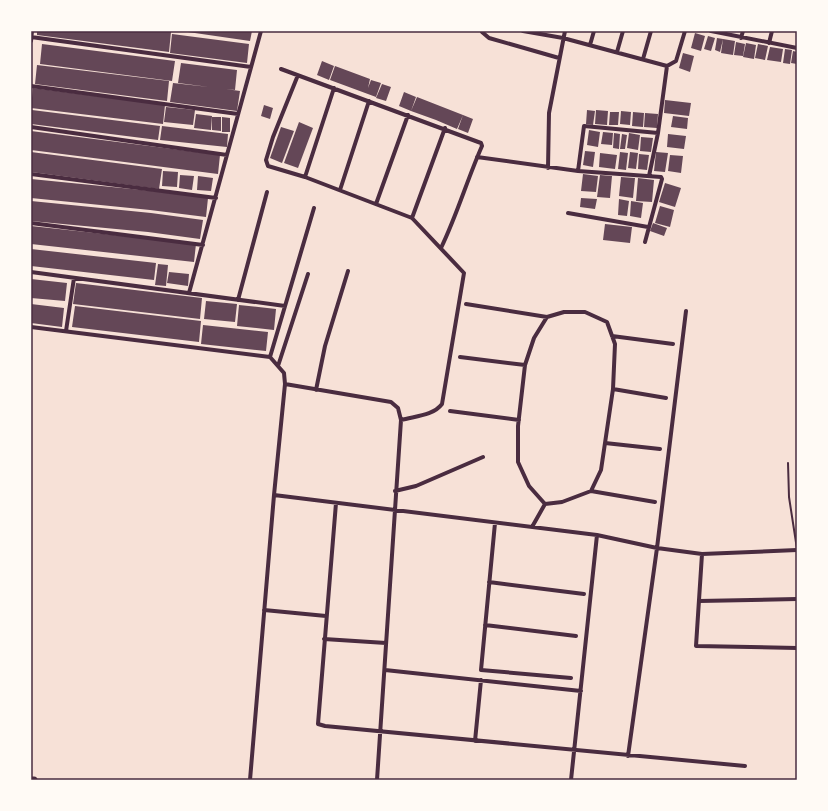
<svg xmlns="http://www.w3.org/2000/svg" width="828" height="811" font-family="'Golos Text',sans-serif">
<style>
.building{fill:#644757}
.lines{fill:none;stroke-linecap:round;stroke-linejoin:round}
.service{stroke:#4a2c40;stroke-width:2}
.minor{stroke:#4a2c40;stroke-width:4}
.primary{stroke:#4a2c40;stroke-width:7}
.neatline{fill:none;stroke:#4a2c40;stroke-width:1.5}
</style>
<rect width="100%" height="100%" fill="#f7e1d7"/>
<path class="building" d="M37 31H160L171 32 169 52 37 35Z
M181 31H252L250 41Z
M695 33 705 36 701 51 691 48Z
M172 34 249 44 247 63 170 53Z
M708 36 715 38 711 51 704 49Z
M717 38 723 39 720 52 715 50Z
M723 39 735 41 733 55 721 53Z
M736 42 745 44 743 56 734 55Z
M746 43 756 45 754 59 743 57Z
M42 44 175 61 172 81 40 64Z
M758 44 768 46 765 60 755 58Z
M770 47 783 49 781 62 767 60Z
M785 49 792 50 790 64 783 63Z
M793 51 797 52V64L791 63Z
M683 53 694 56 690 72 679 68Z
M322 61 334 66 329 80 317 75Z
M181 63 237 70 235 90 226 89 240 91 237 111 170 102 173 83 209 87 178 83Z
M37 65 169 81 167 101 35 84Z
M335 66 370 79 368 88 371 80 381 83 376 97 330 80Z
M382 84 391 87 386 101 376 98Z
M33 88 165 105 163 124 31 108Z
M404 92 416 97 411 111 399 106Z
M417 97 463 115 457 129 436 120 438 116 436 120 411 111Z
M665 100 691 103 689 116 664 113Z
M264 105 273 108 270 119 261 116Z
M166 107 195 110 193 125 164 122Z
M32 110 160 126 158 140 31 124Z
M587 110 595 111 593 125 586 124Z
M596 110 608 111 607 125 595 124Z
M621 111 631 112 630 125 620 124Z
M610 112H619L618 125H609Z
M633 112 644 113 643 127 632 126Z
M645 113 658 114 657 128 644 127Z
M196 114 212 116 211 130 194 128Z
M463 115 473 119 468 133 458 129Z
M673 116 688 118 687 129 671 127Z
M212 117H221V131L212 130Z
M222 117 230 118V132H222Z
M299 122 313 128 298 168 284 163Z
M162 126 228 134 227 147 160 140Z
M281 127 294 131 282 163 270 158Z
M589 130 600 132 598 147 587 145Z
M31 131 220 155 218 174 31 150Z
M603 132 613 133 612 145 601 144Z
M614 133 620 134 619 149 613 148Z
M629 133 640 135 638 150 627 148Z
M622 134 627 135 625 149H620Z
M668 134 686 136 684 149 667 147Z
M641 137 653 138 651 152 640 151Z
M585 151 595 152 593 167 583 165Z
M31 152 162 169 159 189 31 172Z
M620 152 628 153 626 170 618 169Z
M630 152 638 153 636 169 628 168Z
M656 152 668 153 665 172 654 171Z
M600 153 617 155 615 169 599 167Z
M639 154 649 155 647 170 638 169Z
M670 155 683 156 681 173 668 171Z
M163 171 178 172 177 187 162 186Z
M583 174 598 176 596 192 581 191Z
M180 175 194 176 192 190 179 188Z
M600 175 612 176 610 198 597 197Z
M198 176 213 178 211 191 197 190Z
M621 177 635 178 633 198 619 196Z
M638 178 654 180 652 202 636 201Z
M31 179 152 191 208 198 206 217 150 210 31 198Z
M665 183 681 188 675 207 659 202Z
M581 198 597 199 595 209 580 207Z
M619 199 629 201 627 216 618 215Z
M31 201 151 213 203 220 200 239 148 232 31 221Z
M631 201 643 203 641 218 630 216Z
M660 206 674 210 670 227 655 223Z
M653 223 667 228 664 236 650 231Z
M605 224 632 227 630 243 603 240Z
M31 226 196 244 194 262 31 244Z
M31 249 156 263 154 280 31 266Z
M158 264 168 265 166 286 155 285Z
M169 272 189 274 188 286 167 283Z
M31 279 67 283 65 301 31 298Z
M76 283 202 298 200 319 73 304Z
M206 301 237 304 235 322 204 319Z
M31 304 64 308 62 327 31 323Z
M239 305 276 309 274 330 237 326Z
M75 306 201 321 199 342 72 327Z
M203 325 268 332 266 351 201 344Z"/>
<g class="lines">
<path class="service" d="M788 463 789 497 797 549"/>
<path class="minor" d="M523 31 563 38 667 66 676 61 685 31
M711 31 797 48
M482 32 489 38 559 58
M31 37 251 67
M741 38 743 31
M31 41 32 31
M769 43 772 31
M590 45 594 31
M617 52 623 31
M643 59 651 31
M281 69 481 143 482 146C467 180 457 215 441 248
M298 75 273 137 266 160 268 166 305 177 412 218 464 273 442 404C433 416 415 416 401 420
M31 86 238 114
M31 127 227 155
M477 157 578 171 661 177 662 179 645 242
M548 168 549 113 565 31
M578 171 584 126 658 133
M31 174 216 198
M649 176 658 133 667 66
M305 177 334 88
M340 190 369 101
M376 204 408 115
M568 213 648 227
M412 218 445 128
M31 223 203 245
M31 272 285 306
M189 293 261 31
M238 300 267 192
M466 304 547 317
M564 312H585L607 322 615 344 613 389 601 470 591 491 562 502 545 504 529 486 518 462V426L525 365 534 338 547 317Z
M31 327 270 357 284 373 285 384 274 495 597 535 657 548 702 554 797 550
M66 331 74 278
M612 336 673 344
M270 357 314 208
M460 357 525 365
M278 366 308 274
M285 384 391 402 398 408 401 420 377 780
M613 389 666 398
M316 390 325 346 348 271
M450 411 519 420
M605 443 660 449
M395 491 416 486 483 457
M591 491 655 502
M336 503 318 724 325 726 745 766
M495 523 481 670 571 678
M532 527 545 504
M702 554 696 646 797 648
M489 582 584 594
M699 601 797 599
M264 610 326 616
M485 625 576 636
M324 639 386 643
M385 670 581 691
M475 741 481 680
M628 756 657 548 686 311
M250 780 274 495
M571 780 597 535"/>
<path class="primary" d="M31 780H34"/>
</g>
<rect width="828" height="811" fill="none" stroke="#fffaf5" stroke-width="64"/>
<rect x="32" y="32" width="764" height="747" class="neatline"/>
</svg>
